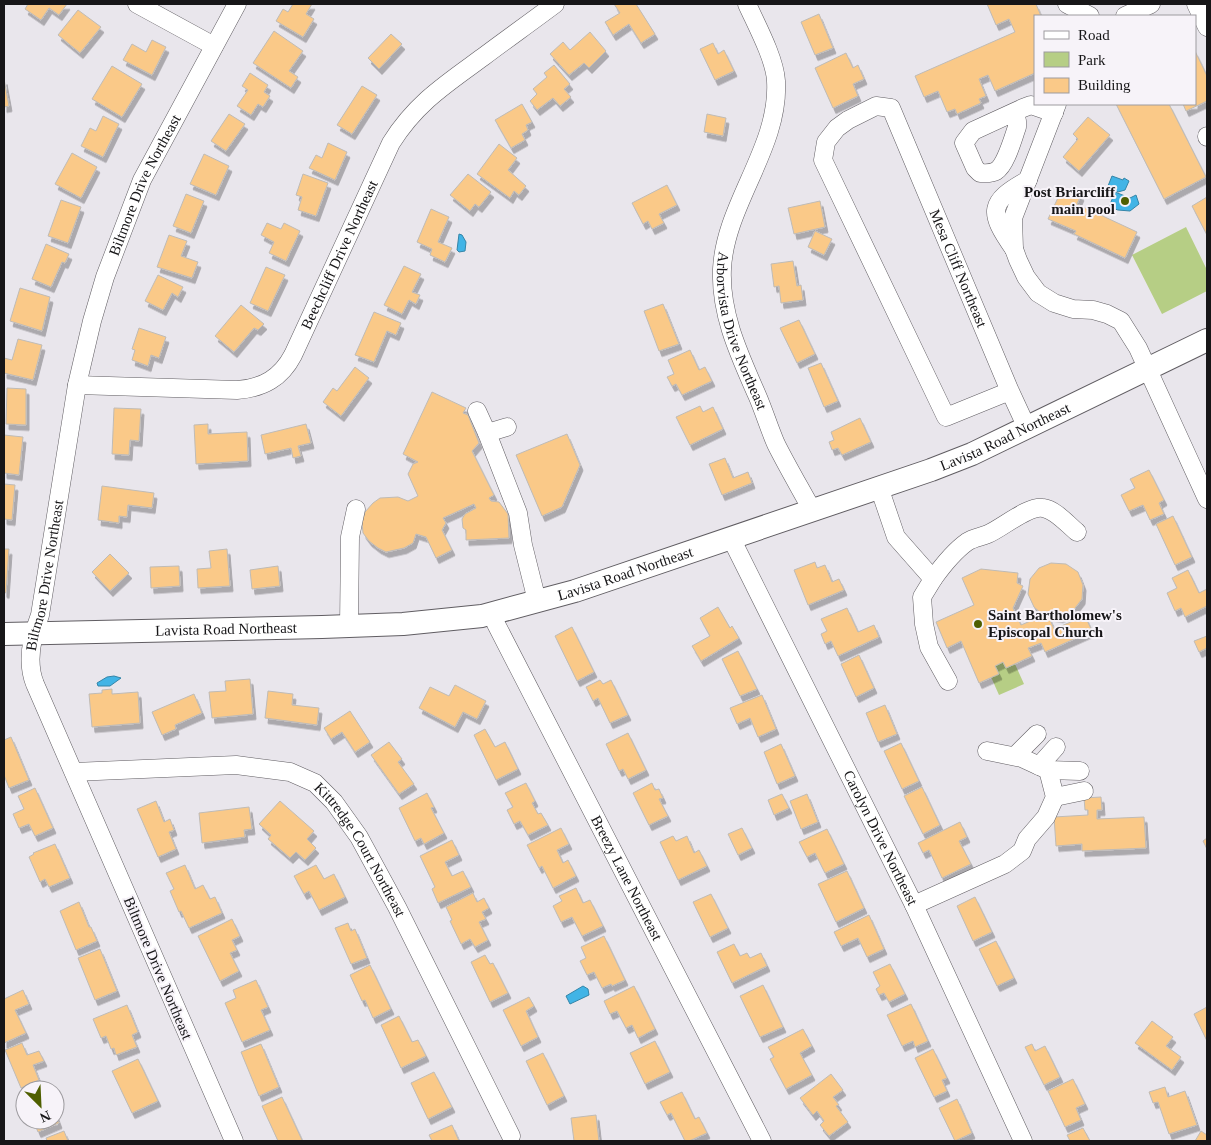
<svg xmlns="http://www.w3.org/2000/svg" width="1211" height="1145" font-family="Georgia,serif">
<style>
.green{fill:#b6ce85}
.water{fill:#41b4e6;stroke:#3485a8}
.building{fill:#fac988;stroke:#bfbbb6;filter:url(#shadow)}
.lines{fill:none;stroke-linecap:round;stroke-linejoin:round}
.minor-casing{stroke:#605d62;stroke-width:19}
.major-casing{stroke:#605d62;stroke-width:24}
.minor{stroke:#fff;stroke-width:18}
.major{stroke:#fff;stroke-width:22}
.poi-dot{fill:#4f5f00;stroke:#f7f3f9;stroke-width:2}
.labels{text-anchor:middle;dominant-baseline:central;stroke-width:4;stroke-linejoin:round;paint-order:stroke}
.street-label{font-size:15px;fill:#171618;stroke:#f7f3f9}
.poi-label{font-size:15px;font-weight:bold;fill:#171618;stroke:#f7f3f9;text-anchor:end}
</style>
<defs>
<filter id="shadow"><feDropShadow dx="3" dy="5.5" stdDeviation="0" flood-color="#0004"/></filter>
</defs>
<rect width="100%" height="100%" fill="#e9e6ec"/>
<path class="green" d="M1186 227 1207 270V291L1162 314 1132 255Z
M1003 662 1006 668 1015 664 1024 684 999 695 991 677 999 674 995 666Z"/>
<path class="water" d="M1112 176 1123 180 1124 178 1129 181 1125 190 1118 192 1108 186Z
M1115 192 1130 198 1136 195 1139 204 1130 211 1118 210 1109 207Z
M459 234 462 235 466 242 465 251 459 252 457 250Z
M114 676 121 678 110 686H98L97 683 107 677Z
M583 986 588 989 589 995 570 1004 566 996Z"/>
<path class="building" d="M28 4H67L59 15 49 8 41 20 25 9Z
M293 4H312L306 14 314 19 303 37 276 21 283 9 288 12Z
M614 4H636L655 34 641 43 629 24 613 35 605 22 620 13Z
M987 4H1036L1041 16H1035V73L995 91 988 75 979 79 986 96 979 99 981 103 957 114 955 109 947 112 938 91 924 97 915 76 1015 32 1009 19 996 25Z
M78 10 101 27 80 53 58 35Z
M819 14 833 48 815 55 801 22Z
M274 31 303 51 289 71 298 77 291 88 253 63Z
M590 32 606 51 589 68 584 63 569 75 550 54 563 42 570 50Z
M391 34 402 44 379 69 368 58Z
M152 40 166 47 152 75 123 60 132 44 146 52Z
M713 43 718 54 724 50 734 71 715 80 700 49Z
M1195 51 1207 76V101L1186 111 1183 104H1195Z
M846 53 853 68 858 65 864 79 853 84 858 96 833 108 815 68Z
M554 65 570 84 564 89 571 97 560 106 553 98 537 110 530 101 537 94 533 89 547 77 544 73Z
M112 66 142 84 122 117 92 99Z
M250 73 268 85 264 92 270 96 263 107 258 104 251 115 237 106 248 90 242 86Z
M4 79 9 106 4 107Z
M362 86 377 95 352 134 337 125Z
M522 104 532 122 526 125 528 130 522 134 525 140 511 148 495 120Z
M1116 104H1169L1206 177 1164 199Z
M229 114 245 124 226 151 211 141Z
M707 114 726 118 723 136 704 132Z
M103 116 119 124 103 157 81 146 90 128 96 131Z
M1088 117 1110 135 1079 171 1063 157 1078 139 1073 134Z
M328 143 347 152 335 180 309 168 316 155 322 158Z
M499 144 517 158 508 170 526 186 519 195 514 191 510 198 477 174Z
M72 153 97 167 81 198 55 184Z
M204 154 229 166 216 195 190 184Z
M303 174 328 183 316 216 298 210 302 197 296 195Z
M468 174 491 192 479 207 475 204 470 211 450 195Z
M667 185 677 205 659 214 664 223 652 229 648 221 643 224 632 203Z
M1063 187 1081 195 1077 204 1137 232 1125 258 1074 234 1076 231 1048 219Z
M186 194 204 201 191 233 173 226Z
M1207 197V235L1192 206Z
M61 200 81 207 68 243 48 236Z
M820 201 825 227 794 234 788 208Z
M431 209 449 217 438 242 452 248 445 262 430 255 432 249 417 242Z
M267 223 281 229 284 223 300 231 286 261 269 253 274 242 261 235Z
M815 231 832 239 824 255 808 247Z
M169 235 187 241 181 256 198 262 192 278 157 267Z
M46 244 69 254 65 263 62 262 51 287 32 279Z
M793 261 797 286 801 285 803 300 781 303 779 286 774 287 771 264Z
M404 266 421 274 412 292 420 295 416 304 409 300 402 314 384 305Z
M266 267 285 275 268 311 250 303Z
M158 275 183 287 178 297 172 293 163 310 145 301Z
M20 288 50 297 42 331 10 321Z
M663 304 679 344 659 351 644 311Z
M241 305 264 324 258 330 254 328 234 352 215 336Z
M374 312 401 323 396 335 387 331 374 362 355 355Z
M799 320 815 354 797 363 780 328Z
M139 328 166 337 159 358 151 355 148 366 132 360 135 350 132 349Z
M18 339 42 345 33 380 4 373V358L12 360Z
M690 350 699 370 705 367 712 381 682 395 676 384 672 386 667 377 674 374 668 360Z
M821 363 838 401 824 407 808 368Z
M355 367 369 378 341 416 323 402 333 388 337 391Z
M7 388 26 389V425L6 424Z
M432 392 466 408 463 413 468 415 479 443 472 451 494 495 489 498 491 501 499 502 508 514 509 538 466 540V530L463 528 462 519 465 514 476 508 474 504 443 518 446 523 442 530 452 550 436 558 426 537 416 534 413 543 404 548 386 552 378 548 369 541 363 533 362 523 365 512 373 503 380 498 398 497 408 501 418 496 408 474 413 464 418 462 403 454Z
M700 406 703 412 713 407 723 429 690 445 676 417Z
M114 408 141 409 139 441 130 440 129 455 112 454Z
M860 418 871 442 842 455 838 448 832 450 829 442 834 440 831 432Z
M208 424V434L247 432 248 461 196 464 194 425Z
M306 424 311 443 298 446 301 456 293 458 291 448 265 454 261 435Z
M567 434 580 465 562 507 542 516 516 455Z
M4 435 23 437 19 475 4 473Z
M725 458 733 478 748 472 752 483 722 495 709 464Z
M1149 470 1164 500 1159 503 1164 514 1150 520 1143 505 1129 511 1121 495 1135 488 1130 479Z
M4 484 15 485 12 520 4 519Z
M102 486 154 493 152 508 128 505 127 517 119 516V523L98 520Z
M1173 516 1192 557 1175 565 1156 524Z
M4 549H9L6 593 4 592Z
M227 549 230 586 198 588 197 569 211 568 209 551Z
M110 554 129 573 110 591 92 572Z
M815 562 817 568 825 565 832 582 839 579 844 590 808 605 794 570Z
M1051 563 1066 564 1078 572 1083 585 1082 599 1072 612 1060 617 1048 615 1054 629 1085 616 1092 631 1045 652 1041 643 1028 648 1032 656 1006 668 1003 662 995 666 999 674 979 683 961 641 947 648 936 622 974 605 962 578 981 569 1018 573 1017 583 1023 586 1013 608 1021 625 1040 617 1042 614 1034 607 1028 594 1030 579 1039 568Z
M179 566 180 586 151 588 150 567Z
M278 566 280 586 252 589 250 570Z
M1188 570 1199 593 1207 589V606L1185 617 1181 608 1175 611 1167 593 1177 588 1172 578Z
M718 607 730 628 732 626 739 638 701 661 692 646 710 636 700 618Z
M847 608 858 632 874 625 879 637 838 656 831 641 825 644 821 634 827 631 821 619Z
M572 627 594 672 577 681 555 636Z
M1207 636V648L1199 652 1194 641Z
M738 651 757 689 740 696 722 659Z
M859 655 874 688 856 697 841 664Z
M250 679 253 714 212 718 209 692 226 691 225 681Z
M600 680 603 684 611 680 628 715 610 723 598 698 593 701 586 687Z
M455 685 486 701 477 719 463 712 455 727 419 708 430 687 449 696Z
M112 689V694L138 692 140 723 92 727 89 694 102 693V690Z
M268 691 293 694 292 705 319 708 317 725 265 718Z
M194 694 202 713 175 725 176 729 162 735 152 712Z
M762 695 776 729 758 737 750 718 737 724 730 708Z
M885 705 897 734 878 742 866 713Z
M350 711 370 742 355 752 342 732 331 739 324 728Z
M485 729 495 747 505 742 518 769 496 780 474 735Z
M628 733 646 770 628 779 623 769 619 771 606 744Z
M11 737 29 780 9 788 4 775V740Z
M389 742 402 759 398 762 414 784 399 794 371 755Z
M901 743 919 781 902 789 884 751Z
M781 744 795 776 777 784 764 752Z
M526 783 535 801 532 803 538 814 541 813 548 825 528 835 520 821 514 824 507 810 513 807 505 793Z
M652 783 655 790 659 789 663 798 659 799 668 816 649 825 633 793Z
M922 787 940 825 923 834 904 796Z
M35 788 53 828 35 836 29 824 19 828 13 814 24 809 18 796Z
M427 793 434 807 431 808 444 833 424 844 421 838 415 841 399 808Z
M782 794 789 808 774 815 768 800Z
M807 794 818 822 801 829 790 801Z
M1101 797 1102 810H1097V819L1144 817 1146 848 1082 851V844L1056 846 1054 817 1088 815V810H1085L1084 798Z
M156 801 164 822 170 819 174 830 169 832 176 849 158 857 137 809Z
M280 801 314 831 307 839 316 848 305 860 296 852 290 858 268 839 271 835 259 824Z
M249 807 252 829 244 830 245 837 202 843 199 813Z
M960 822 967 837 959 841 971 864 942 878 929 850 923 853 918 843Z
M561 828 569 844 557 850 563 863 568 860 576 876 553 888 542 866 539 868 527 845Z
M742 828 752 848 738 855 728 834Z
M827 829 844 864 825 873 815 853 807 857 799 842Z
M673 836 676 841 687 836 694 853 699 850 707 866 678 880 660 842Z
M1207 838V849L1203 841Z
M452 840 459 855 445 862 452 876 463 871 471 887 438 903 432 889 435 887 420 856Z
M55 844 70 878 49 887 45 879 40 882 29 857 34 854 33 853Z
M185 865 195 889 203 885 210 899 215 897 222 913 189 928 181 911 179 912 170 891 174 889 166 873Z
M316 865 324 879 334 874 345 897 319 910 309 891 304 894 294 876Z
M847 871 864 908 836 922 818 884Z
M576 888 583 903 590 900 603 926 582 936 572 917 561 922 553 906 562 901 559 896Z
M473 893 477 902 484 898 489 908 482 912 486 919 479 922 488 940 475 947 470 939 461 944 450 921 452 920 446 907Z
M711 894 728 928 710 937 693 902Z
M975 897 992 932 973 941 957 906Z
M79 902 89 927H91L97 941 76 950 60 911Z
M869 915 884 949 867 957 858 938 841 946 834 932Z
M232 919 240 936 232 940 237 950 230 953 239 971 220 981 198 936Z
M348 923 351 931 355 929 367 958 351 964 335 928Z
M604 936 625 980 612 986 611 984 602 988 594 972 587 975 580 961 586 958 581 947Z
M996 941 1014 978 997 986 979 949Z
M734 944 740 956 747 953 750 958 761 953 767 966 732 983 717 952Z
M100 949 117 991 95 1000 78 958Z
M485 955 490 964 493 963 508 993 490 1002 471 962Z
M890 964 905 994 889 1002 884 993 879 995 876 989 880 986 873 972Z
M370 965 391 1009 373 1018 365 1000 362 1001 350 975Z
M256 980 268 1007 261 1010 270 1030 242 1042 225 1003 236 998 233 990Z
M763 985 783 1027 760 1037 740 996Z
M634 986 655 1029 638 1038 632 1025 626 1028 617 1011 610 1014 604 1001Z
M23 990 29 1004 15 1010 26 1033 4 1043V999Z
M529 997 534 1006 526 1011 538 1037 521 1046 503 1010Z
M911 1004 928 1041 915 1047 913 1041 902 1046 887 1015Z
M127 1005 138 1032 132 1035 137 1047 116 1055 114 1048 111 1049 106 1036 101 1038 93 1019Z
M1207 1007V1041L1194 1014Z
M399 1016 412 1042 418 1040 426 1056 401 1068 381 1025Z
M1152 1021 1173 1037 1166 1046 1181 1057 1172 1070 1135 1043Z
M803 1029 812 1046 800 1053 812 1075 786 1089 770 1059 774 1057 768 1047Z
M655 1041 670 1072 645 1084 630 1053Z
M22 1043 27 1055 39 1051 44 1061 33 1065 39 1080 21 1088 5 1050Z
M261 1044 279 1087 259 1096 241 1052Z
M1032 1044 1035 1051 1045 1046 1060 1077 1044 1085 1025 1047Z
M933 1049 947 1078 942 1080 947 1091 934 1097 915 1058Z
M543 1053 564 1096 547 1105 526 1061Z
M138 1059 158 1101 132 1113 112 1071Z
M434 1072 452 1107 428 1119 411 1083Z
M831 1074 843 1090 833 1097 839 1105 836 1106 848 1122 829 1136 820 1125 824 1121 817 1111 813 1115 800 1098Z
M1073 1079 1085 1104 1076 1108 1081 1120 1065 1127 1048 1091Z
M1165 1087 1168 1097 1185 1091 1197 1125 1169 1134 1158 1102 1153 1103 1149 1092Z
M682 1092 695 1119 699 1117 707 1133 689 1141H685L671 1113 667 1115 660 1102Z
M55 1096 60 1107 55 1109Z
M282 1097 302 1140 300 1141H278L262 1106Z
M957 1099 972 1133 955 1141 939 1108Z
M55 1112 59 1123 38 1132 33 1120H55Z
M596 1115 599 1141H574L571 1118Z
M452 1125 459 1141H432L429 1135Z
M1083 1128 1090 1141H1070L1067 1135Z
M64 1131 68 1141H47L46 1138Z
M1201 1131 1207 1135V1141H1195Z"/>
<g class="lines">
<g class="minor-casing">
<g id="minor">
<path d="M137 4 214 46"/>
<path id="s1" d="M747 4C756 24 775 59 776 81 780 147 725 204 722 269 720 314 739 354 757 395 764 411 769 428 776 444 787 466 800 488 812 510"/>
<path d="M1067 4 1090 16"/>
<path d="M1196 4 1207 27"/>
<path d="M1125 16 1151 4"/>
<path d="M1057 104 1013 218 1014 249 1018 260 1026 277 1038 293 1054 303 1073 309 1093 310 1107 314 1121 321 1138 348 1207 499"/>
<path d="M1014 113 1017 121V127C1013 138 1006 165 996 171 991 174 985 173 980 173L975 168 964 143 973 131 1023 108 1031 105 1054 113"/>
<path d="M1207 136V137"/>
<path d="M1014 249C988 212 988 202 1028 180"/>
<path id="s2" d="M77 385 237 390C263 388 281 378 293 355L391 143C416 103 446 84 483 57 507 39 531 22 555 4"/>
<path id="s3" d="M1010 391 946 417 823 160 826 142 837 128 848 120 876 106 891 108 1009 389 1027 428"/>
<path d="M477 411 487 433 518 513 523 545 537 601"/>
<path d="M487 433 507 427"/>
<path d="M879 487 896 537 933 579 922 597 924 624 929 647 948 681"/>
<path id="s4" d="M731 538 914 905 1023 1141"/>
<path d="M933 579C943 565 953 552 967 542 973 538 981 537 988 534 1002 528 1029 505 1043 508 1056 510 1067 524 1077 532"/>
<path id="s5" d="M493 614 496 624 762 1141"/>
<path d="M349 626 350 537 356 509"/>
<path d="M1015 756 1037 734"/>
<path d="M1039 766 1056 747"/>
<path d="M1048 770 1080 771"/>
<path id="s6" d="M74 772 236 765 290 772 315 783 334 802 359 837 397 907 511 1136"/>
<path d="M1055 797 1084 791"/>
<path d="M914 905 1005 864 1022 851 1027 839 1046 817 1055 797 1048 770 1022 758 987 751"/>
<path id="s7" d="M234 1141 35 684C26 662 32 636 40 615L77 385 92 321 105 277 142 180 237 4"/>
</g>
</g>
<g class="major-casing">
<g id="major">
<path id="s8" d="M4 634 322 627 403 624 482 616 575 591 931 470 972 454 1207 340"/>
</g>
</g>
<use href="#minor" class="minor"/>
<use href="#major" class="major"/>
</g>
<g class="poi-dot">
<circle cx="1125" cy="201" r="5"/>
<circle cx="978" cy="624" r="5"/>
</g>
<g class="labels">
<g class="street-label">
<text stroke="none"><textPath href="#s7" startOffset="1014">Biltmore Drive Northeast</textPath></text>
<text stroke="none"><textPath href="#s2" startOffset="340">Beechcliff Drive Northeast</textPath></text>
<text stroke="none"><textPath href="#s3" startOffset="624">Mesa Cliff Northeast</textPath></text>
<text stroke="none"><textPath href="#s1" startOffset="345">Arborvista Drive Northeast</textPath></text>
<text stroke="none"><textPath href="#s8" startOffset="1032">Lavista Road Northeast</textPath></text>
<text stroke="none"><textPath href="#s8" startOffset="628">Lavista Road Northeast</textPath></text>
<text stroke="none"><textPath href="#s7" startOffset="609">Biltmore Drive Northeast</textPath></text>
<text stroke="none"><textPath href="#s8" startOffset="222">Lavista Road Northeast</textPath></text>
<text stroke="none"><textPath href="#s4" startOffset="335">Carolyn Drive Northeast</textPath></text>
<text stroke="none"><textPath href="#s6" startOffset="325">Kittredge Court Northeast</textPath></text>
<text stroke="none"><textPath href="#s5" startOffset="296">Breezy Lane Northeast</textPath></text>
<text transform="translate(158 968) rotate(67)">Biltmore Drive Northeast</text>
</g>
<g class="poi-label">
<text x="1115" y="192">Post Briarcliff<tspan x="1115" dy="17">main pool</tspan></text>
<text x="988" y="615" text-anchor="start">Saint Bartholomew's<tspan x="988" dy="17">Episcopal Church</tspan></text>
</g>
</g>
<rect width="1211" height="1145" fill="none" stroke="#171618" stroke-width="10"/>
<rect x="1034" y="15" width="162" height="90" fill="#f7f3f9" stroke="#9d9b9f"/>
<rect x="1044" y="31" width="25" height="8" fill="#ffffff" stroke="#9d9b9f"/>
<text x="1078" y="40" font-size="15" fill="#171618">Road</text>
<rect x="1044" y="52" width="25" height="15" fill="#b6ce85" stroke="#9d9b9f"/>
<text x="1078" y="65" font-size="15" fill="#171618">Park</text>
<rect x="1044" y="78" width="25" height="15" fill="#fac988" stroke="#9d9b9f"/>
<text x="1078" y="90" font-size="15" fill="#171618">Building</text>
<g transform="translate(40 1105) rotate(156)"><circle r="24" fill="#f7f3f9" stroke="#9d9b9f"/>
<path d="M0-4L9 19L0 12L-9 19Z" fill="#4f5f00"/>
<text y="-8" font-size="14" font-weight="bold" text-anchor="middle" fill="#171618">N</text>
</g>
</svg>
